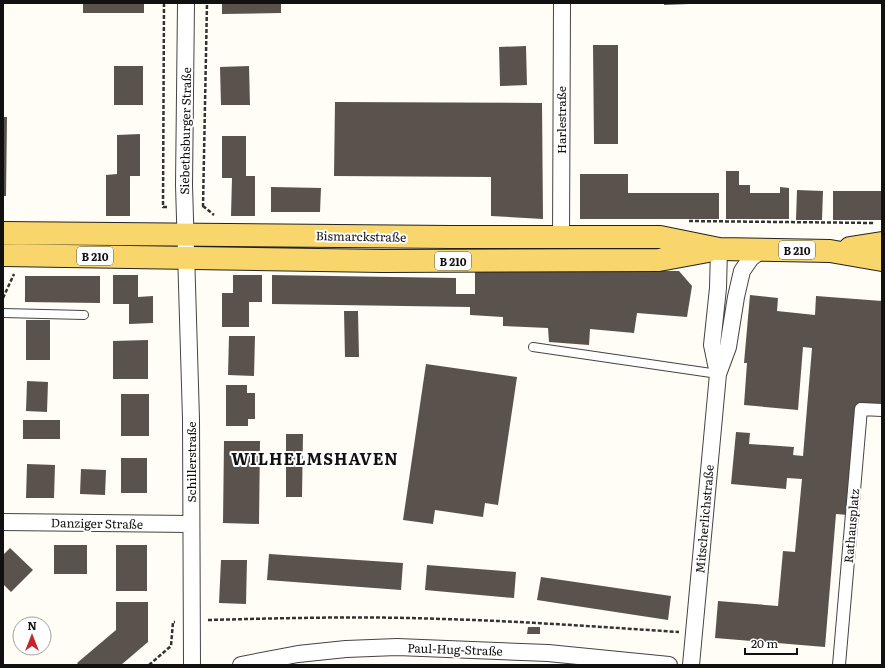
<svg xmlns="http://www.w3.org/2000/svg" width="885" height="668" font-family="Literata,serif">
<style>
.building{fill:#5a524d}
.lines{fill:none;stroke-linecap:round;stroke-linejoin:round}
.service-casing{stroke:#444;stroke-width:10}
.pedestrian-casing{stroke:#444;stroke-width:14}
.minor-casing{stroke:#444;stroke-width:18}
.primary-casing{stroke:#222;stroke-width:24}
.path{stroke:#333;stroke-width:2.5;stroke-dasharray:4 2;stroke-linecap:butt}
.service{stroke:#fff;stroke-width:8}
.pedestrian{stroke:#fff;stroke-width:12}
.minor{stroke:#fff;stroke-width:16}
.primary{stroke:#f9d66b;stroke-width:22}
.labels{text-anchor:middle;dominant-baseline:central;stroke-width:4;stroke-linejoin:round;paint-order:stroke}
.shield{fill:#fff;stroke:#585858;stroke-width:1}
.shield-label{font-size:11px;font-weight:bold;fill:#111}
.street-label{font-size:12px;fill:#111;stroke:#fff}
.district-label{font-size:16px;font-weight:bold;letter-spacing:1px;fill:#111;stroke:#fff}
</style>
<rect width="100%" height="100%" fill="#fffdf5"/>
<path class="building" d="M83 3H144V13H83Z
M222 3H281V13L222 14Z
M664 3H689V4L664 5Z
M593 45H618V144H594Z
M526 46 527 85 500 86 499 47Z
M114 66H143V105H114Z
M249 66 250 105H221L220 67Z
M335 102 542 103 543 219 491 216V177L334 176Z
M3 117H7L6 196H3Z
M140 134V176H130V216H106V175L117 174V135Z
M222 136H246V176H255V216H231L232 178H222Z
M726 171H739V185H750V193H780V187L789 188V219H726Z
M580 174H628V193H719V219H580Z
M271 187 321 188 320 212H271Z
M797 190 823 191 822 220H796Z
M833 191H882V220H833Z
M475 269 679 271 692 286 687 317 637 313 634 333 590 329 589 345 549 342 548 328 503 326V317L470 315V307L272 304V275L456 278V294H475Z
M113 275H138V297L153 296V323L129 324V304H113Z
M233 275H262V302H249V327H222V293H233Z
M25 276H100V303L25 302Z
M750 295 778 298 777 311 815 315 816 296 882 301V407L858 405 848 515 836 514 825 647 715 638 718 601 778 606 783 551 795 552 802 479 787 478 786 489 731 484 736 432 750 433 749 444 794 447 793 455 803 456 812 348 803 347 798 410 744 405 747 363H744Z
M344 311H358L359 357H345Z
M26 320H50V360H26Z
M229 336H255L254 376 228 375Z
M148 340V379H113V341Z
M426 364 517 377 498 505 485 503 483 517 435 510 433 524 403 520Z
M27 381 48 382 47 412 26 411Z
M226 385H247V393H255V419H248V426H226Z
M121 394H149V436H121Z
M23 420H60V439H23Z
M286 434H303L302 497H286Z
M224 441H260L259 524 223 523Z
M121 458H147V493H121Z
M27 464 55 465 54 498H26Z
M81 469 106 470 105 495 80 494Z
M54 545H87V574H54Z
M116 545H147V591H116Z
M10 548 33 570 11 592 3 584V555Z
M269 554 403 563 401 590 267 580Z
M221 560H247L246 604 219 603Z
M427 565 516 572 514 598 425 590Z
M541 577 671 596 668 620 537 600Z
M116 602H148V642L121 665H79L77 663 116 630Z
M528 627H540V634H527Z"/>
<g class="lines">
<g class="service-casing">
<path id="service" d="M3 313 84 315
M533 347 718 374"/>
</g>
<g class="pedestrian-casing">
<path id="pedestrian" d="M839 665 861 409 882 410"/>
</g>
<g class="minor-casing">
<path id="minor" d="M186 3 184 185 191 419 192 665
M561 238 562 3
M718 374 712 345 718 288 719 249
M3 522 191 524
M241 665 298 654 346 649 397 647 548 653 669 665
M691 665 718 374 728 347 736 297 742 271 751 258 763 249"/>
</g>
<g class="primary-casing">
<path id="primary" d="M3 233 451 237H660L719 249 830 251 882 260
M850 248 882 243
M3 255 382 261 659 260 708 251"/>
</g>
<path class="path" d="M164 3 163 207H169
M202 206H203L207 3
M203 206 214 215
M689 221 874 223
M3 298 14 274
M208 620C286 618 364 616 442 619 521 621 600 627 679 632
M149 665 171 646 173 622H175"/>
<use href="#service" class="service"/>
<use href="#pedestrian" class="pedestrian"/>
<use href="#minor" class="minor"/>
<use href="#primary" class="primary"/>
</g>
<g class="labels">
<g class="shield">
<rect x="779" y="241" width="36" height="18" rx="3"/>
<rect x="77" y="247" width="36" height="18" rx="3"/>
<rect x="435" y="252" width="36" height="18" rx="3"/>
</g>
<g class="shield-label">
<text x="797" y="250">B 210</text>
<text x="95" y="256">B 210</text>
<text x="453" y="261">B 210</text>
</g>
<g class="street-label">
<text transform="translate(561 120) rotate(-90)">Harlestraße</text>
<text transform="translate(185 131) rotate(-89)">Siebethsburger Straße</text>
<text transform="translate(361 236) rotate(1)">Bismarckstraße</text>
<text transform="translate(191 462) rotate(-90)">Schillerstraße</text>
<text transform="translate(704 519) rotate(-85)">Mitscherlichstraße</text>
<text transform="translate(97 523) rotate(1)">Danziger Straße</text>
<text transform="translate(851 526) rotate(-85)">Rathausplatz</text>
<text transform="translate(455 649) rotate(2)">Paul-Hug-Straße</text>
</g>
<g class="district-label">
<text x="315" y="458">WILHELMSHAVEN</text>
</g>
</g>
<rect width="885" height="668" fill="none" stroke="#111111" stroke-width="8"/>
<g transform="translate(32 636)"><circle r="19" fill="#ffffff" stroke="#a0a0a0"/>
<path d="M0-3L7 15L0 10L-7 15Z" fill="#c4262e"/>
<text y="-6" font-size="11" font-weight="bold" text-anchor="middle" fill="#111111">N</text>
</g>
<path d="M745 648v6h52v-6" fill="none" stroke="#111111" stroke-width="2"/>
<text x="751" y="648" font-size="12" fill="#111111" stroke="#ffffff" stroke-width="3" paint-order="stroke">20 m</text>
</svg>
